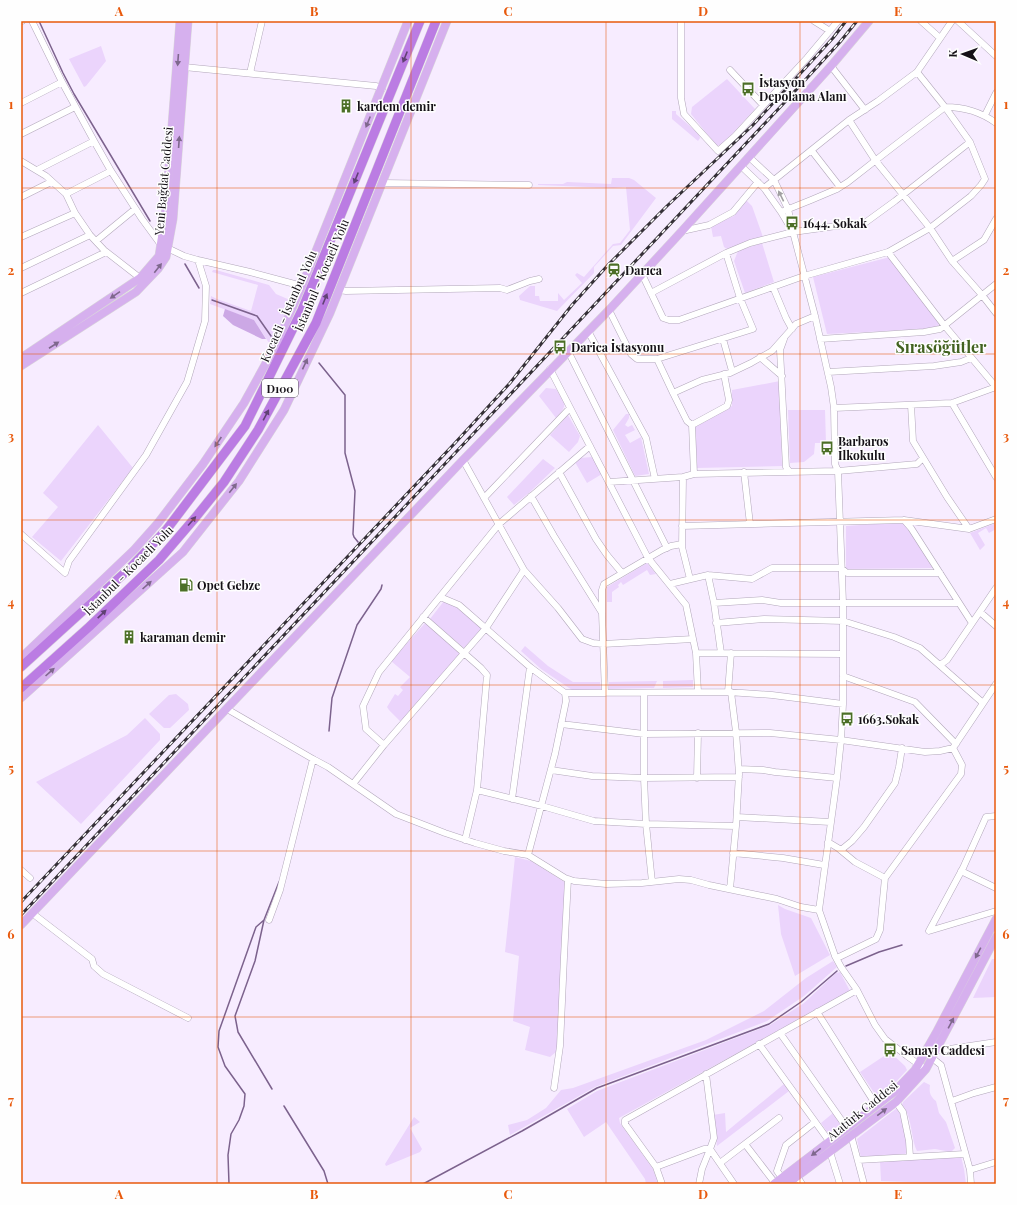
<svg xmlns="http://www.w3.org/2000/svg" width="1017" height="1205" font-family="'Playfair Display',serif">
<style>
.green{fill:#ebd4fc}
.forest{fill:#cca8e5}
.lines{fill:none;stroke-linecap:round;stroke-linejoin:round}
.stream{stroke:#7c628d;stroke-width:1.5}
.minor-casing{stroke:#b2a7ba;stroke-width:7}
.major-casing{stroke:#dad9da;stroke-width:9}
.highway-casing{stroke:#dad9da;stroke-width:10}
.minor{stroke:#fff;stroke-width:6}
.major{stroke:#d6b0ee;stroke-width:8}
.highway{stroke:#bb7ce3;stroke-width:9}
.rail-casing{stroke:#353037;stroke-width:3}
.rail{stroke:#fefefe;stroke-width:1.5;stroke-dasharray:4.5;stroke-linecap:butt}
.oneway{fill:#604173}
.oneway2{fill:#7f688d}
.oneway3{fill:#a1a0a2}
.grid{fill:none;stroke:#e8590c;stroke-width:1;stroke-opacity:0.55}
.labels{text-anchor:middle;dominant-baseline:central;stroke-width:3;stroke-linejoin:round;paint-order:stroke}
.shield{fill:#fefefe;stroke:#5b585c;stroke-width:1}
.shield-label{font-size:11px;font-weight:bold;fill:#151117}
.poi-label{font-size:12px;font-weight:bold;fill:#151117;stroke:#fefefe;text-anchor:start}
.street-label{font-size:12px;fill:#151117;stroke:#fefefe}
.district-label{font-size:16px;font-weight:bold;fill:#426220;stroke:#fefefe}
.neatline{fill:none;stroke:#e8590c;stroke-width:1.5}
.grid-label{font-size:13px;text-anchor:middle;font-weight:bold;fill:#e8590c}
</style>
<rect width="100%" height="100%" fill="#f7ecff"/>
<path class="green" d="M101 46 106 61 86 86 84 87 69 59Z
M727 79 755 109 721 146 716 145 691 114 692 107Z
M672 111H676V114L699 134 700 138 698 141 672 119Z
M612 178H629L634 180 656 198 621 245 613 246 594 267V273L557 311 520 300 519 296 530 286H535V296H539L540 301H558V293L564 300 582 283 575 275 577 273 584 277 613 244 620 243 630 230 626 187 613 188 538 185V184H563L567 182 611 184Z
M746 200 752 206 763 237 727 249 724 247 721 236 713 237 711 226 734 216Z
M762 243 774 282 745 293 734 261 738 251Z
M890 257 940 322 938 326 927 329 827 334 813 277Z
M213 270H216L269 285 276 294 290 300V304L271 346 254 320 210 304 211 296 217 299 251 311 258 285 212 272Z
M780 381 782 466 697 468 695 427 732 406V390Z
M546 388 556 389C565 404 569 404 556 418L539 396Z
M788 410H825L826 443H815L814 454 804 462 790 463Z
M626 414H629V418L625 425 628 427 632 425 635 430 625 435 630 443 641 437 649 474 635 476 613 430Z
M568 415 580 436 578 442 569 452 550 435Z
M98 425 133 468 61 561 32 537 58 507 43 493Z
M592 457 602 474 587 483 575 462 580 458Z
M543 459 555 468 530 492 514 505 507 497Z
M903 522 933 568 846 569V526Z
M996 523V529L989 533 986 528 978 533 985 545 980 550 970 533Z
M647 563 656 574 650 575 647 570 623 585 621 582 618 585 619 587 612 592V602H607V587Z
M444 601 455 606 482 628 464 648 430 619Z
M426 622 461 653 401 722 389 710 387 707 395 694 398 696 403 690 400 687 410 677 391 661Z
M525 646 548 666 573 682H600L601 689 572 690 541 669 521 651Z
M693 680V687L663 688V681Z
M657 681 654 688 609 689V682Z
M176 694 188 704 189 710 170 728H164L149 714 169 695Z
M145 718 160 734V740L81 824 36 782 127 735Z
M515 857 531 861 566 883 557 1051 550 1057 525 1050 530 1027 513 1021 519 956 505 952Z
M778 905 785 909 811 918 830 955 795 976 781 934Z
M992 959H996V997L973 998Z
M833 961 837 967 804 996 767 1021 595 1087 510 1135 508 1125 527 1120 546 1108 561 1090 573 1088 706 1040 764 1011 806 978Z
M840 972 850 991 619 1118 620 1123 653 1169 658 1184H646L645 1179 606 1122 584 1137 567 1109 597 1091 770 1025 804 1003 836 973Z
M890 1052 905 1066 907 1070 894 1084 878 1098 877 1097 860 1072Z
M924 1082 930 1085C929 1092 930 1096 936 1101L939 1113 946 1122 955 1148 951 1152 935 1149 917 1151C911 1139 912 1115 902 1105L903 1102Z
M784 1084 789 1091 717 1146 713 1115 725 1113 726 1132Z
M897 1108 901 1113 908 1151 905 1154 861 1158 857 1139Z
M833 1113 842 1126 830 1136 821 1123Z
M414 1117 420 1122 410 1128 422 1149 420 1152 386 1166 385 1164Z
M961 1156 964 1169 966 1184 881 1181 880 1161Z"/>
<path class="forest" d="M225 309 254 320 266 339H262L233 325 223 316Z"/>
<g class="lines">
<path class="stream" d="M39 21 63 73 74 94 150 221
M185 264 199 288
M212 300 257 316 271 336
M319 363 345 395V453L355 491 353 534 354 537 358 542
M329 731 332 698 357 625 381 589 382 585
M846 966 879 952 902 945
M272 1089 238 1032 235 1016 255 961 264 920 279 882
M284 1106 324 1171 328 1184
M229 1184 228 1155 231 1134 239 1120 244 1106 245 1094 225 1066 218 1047 219 1031 256 927 264 920
M423 1184 522 1131 597 1088 769 1024 801 1002 837 971"/>
<g class="minor-casing">
<path id="minor" d="M21 21H22
M32 21 62 82 94 141 111 171 142 219 161 245 184 256 198 260 250 272 302 286
M681 21V98L684 114 718 151 735 136 807 58 838 21
M814 21 830 31
M921 21 940 38
M958 21 996 56
M831 66 865 110
M184 67 376 86 382 89
M730 70 763 105
M917 72 945 107C964 107 981 112 996 123
M250 73 262 21
M21 103 62 82
M985 115 996 93
M849 120 875 160 930 228 952 261 982 295 996 313
M21 134 75 107
M812 151 840 187
M21 161 46 176 66 194 75 213 90 235 104 250 140 278
M741 166 764 188 781 212 793 232 788 209 774 180 749 157
M37 170 94 141
M382 183 529 185
M764 188 849 120 878 101 917 72 952 21
M66 194 111 171
M21 197 51 182
M682 231 709 225 733 212 758 182
M793 232 815 316 831 387 834 408 835 464 838 471 843 603V704L841 740 837 778 819 910 835 956 841 967 857 990 875 1025 885 1039 907 1056 921 1066
M21 237 75 213
M96 241 135 209
M888 252 944 325 996 387
M952 261 984 240 996 219
M21 268 90 235
M642 274 663 318 669 320H679L804 276 888 252 930 228 971 196 981 185 985 179 970 142 945 107 885 153 848 182 837 189 811 200 781 212
M773 287 786 318 792 329
M339 290 346 291 500 288 507 290 530 281 539 279
M21 293 106 252
M651 293 726 253 750 243 793 232 851 224 862 225 895 201 970 142
M609 310 631 354 637 359H657L753 329 740 298 726 253
M588 331 646 438 655 479
M723 339 732 371
M784 339 780 350 786 467 789 471
M820 339 924 332 940 329 996 284
M568 351 667 548
M760 357 782 376
M657 359 673 393 687 421 692 425 694 474
M550 369 648 558 686 605 696 653 698 692
M828 372 934 366 961 362 971 358
M673 393 702 380 730 373 751 363 772 351 796 324 815 316
M952 403 996 477
M911 405 913 441 947 497 969 529
M834 408 952 403 996 387
M692 425 727 406 729 400 724 374
M463 460 524 570 558 608 582 639 593 643 603 644 693 639
M559 472 596 539 607 555 622 573
M744 472 750 524
M683 477 682 547 690 579
M609 482 683 477 694 474 838 471 917 464 923 458
M531 496 554 536 602 613
M484 498 570 408
M904 520 911 528 972 623
M682 526 904 520 969 529 996 519
M21 534 65 573 69 561 146 455 187 382 205 321 206 286 198 260
M708 575 752 579 772 568H841L847 573H940
M670 584 708 575 714 603 721 653
M440 597 459 605 530 667 565 693 728 692 772 695 843 704
M714 603 762 600 781 603H959
M980 612 996 626
M423 617 481 668 487 675 477 790 465 840
M716 623 764 619 843 621 894 637 920 648 983 703
M696 653 843 654
M940 665 947 660 996 588
M843 676 915 702 956 744
M728 692 731 653
M731 692 736 732 739 774 736 826
M605 693 602 613V590L604 584 662 550 671 546 682 544
M644 693V778L646 824 652 882
M227 709 313 759 328 767 396 814 445 833 475 843 504 851 528 855 536 860 565 878 574 881 606 884 642 883 679 879 691 880 709 885 777 899 801 907 819 910
M561 724 644 734 770 733 841 740 925 752 940 751 953 748 996 684
M384 745 366 729 363 706 379 672 499 524 590 446
M739 769 763 770 775 772 837 778
M551 770 592 776 644 778 739 777
M697 778 698 733
M353 784 384 745 486 628 524 570
M477 790 542 806 594 821 646 824 736 826 730 889
M512 799 530 667
M996 816 986 817 963 868 929 931 996 911
M737 817 830 822
M828 842 838 848 855 862 885 878
M841 850 852 841 864 827 895 783 899 767 902 748
M733 853 783 858 824 865
M528 855 555 754 566 701 565 693
M21 870 30 878
M961 871 996 888
M32 913 92 959 94 966 103 974 188 1018
M269 920 280 890 313 759
M835 956 837 958 876 939 880 930 885 878 961 774 962 765 953 748
M817 1012 876 1105
M780 1033 847 1128
M759 1044 829 1141
M936 1051 996 1042
M932 1058 941 1065 970 1170 971 1184
M554 1088 560 1046 564 957 568 879
M952 1101 974 1093 996 1087
M896 1102 903 1112 909 1141 910 1157
M851 1135 864 1184
M745 1144 775 1183
M710 1149 734 1184
M829 1152 831 1155 840 1184
M858 1160 965 1154
M720 1163 779 1118
M656 1167 704 1149H710
M970 1170 996 1162
M797 1176 802 1184
M782 1178 777 1171 786 1145 815 1122
M662 1184 656 1167 625 1124V1120L857 990
M699 1184 702 1169 710 1149 714 1138 706 1074"/>
</g>
<g class="major-casing">
<path id="major" d="M21 358 140 278 159 256 165 218 180 21
M21 366 136 292 158 269 166 257 173 219 188 21
M21 658 134 550 158 523 203 464 244 403 276 345 302 286 408 21
M21 698 183 552 239 481 284 410 330 313 447 21
M21 925 463 460 609 310 682 231 831 66 869 21
M774 1184 894 1092 915 1070 936 1033 996 919
M787 1184 896 1102 926 1069 996 937"/>
</g>
<g class="highway-casing">
<path id="highway" d="M21 667 130 568 167 529 245 426 302 310 420 21
M21 688 89 627 159 560 195 518 224 482 258 430 316 323 436 21"/>
</g>
<use href="#minor" class="minor"/>
<use href="#major" class="major"/>
<use href="#highway" class="highway"/>
<g class="rail-casing">
<path id="rail" d="M21 902 455 443 510 383 572 305 608 265 667 206 752 126 833 38 846 21
M21 915 784 103 840 42 857 21"/>
</g>
<use href="#rail" class="rail"/>
</g>
<defs><path id="oneway-solid" d="M-6-.8H1V-3.2L6.5 0L1 3.2V.8H-6Z"/></defs>
<g class="oneway">
<use href="#oneway-solid" transform="translate(405 57) rotate(112)"/>
<use href="#oneway-solid" transform="translate(356 178) rotate(112)"/>
<use href="#oneway-solid" transform="translate(325 299) rotate(-68)"/>
<use href="#oneway-solid" transform="translate(266 415) rotate(-62)"/>
<use href="#oneway-solid" transform="translate(192 521) rotate(-49)"/>
<use href="#oneway-solid" transform="translate(102 614) rotate(-44)"/>
</g>
<g class="oneway2">
<use href="#oneway-solid" transform="translate(178 60) rotate(94)"/>
<use href="#oneway-solid" transform="translate(368 122) rotate(112)"/>
<use href="#oneway-solid" transform="translate(179 142) rotate(-86)"/>
<use href="#oneway-solid" transform="translate(158 268) rotate(-52)"/>
<use href="#oneway-solid" transform="translate(115 295) rotate(146)"/>
<use href="#oneway-solid" transform="translate(54 345) rotate(-33)"/>
<use href="#oneway-solid" transform="translate(305 364) rotate(-65)"/>
<use href="#oneway-solid" transform="translate(218 442) rotate(124)"/>
<use href="#oneway-solid" transform="translate(233 488) rotate(-52)"/>
<use href="#oneway-solid" transform="translate(147 585) rotate(-42)"/>
<use href="#oneway-solid" transform="translate(50 672) rotate(-42)"/>
<use href="#oneway-solid" transform="translate(978 953) rotate(118)"/>
<use href="#oneway-solid" transform="translate(951 1023) rotate(-62)"/>
<use href="#oneway-solid" transform="translate(882 1112) rotate(-37)"/>
<use href="#oneway-solid" transform="translate(816 1152) rotate(142)"/>
</g>
<use class="oneway3" href="#oneway-solid" transform="translate(781 196) rotate(-116)"/>
<path class="grid" d="M217 21V1184M411 21V1184M606 21V1184M800 21V1184M21 188H996M21 354H996M21 520H996M21 685H996M21 851H996M21 1017H996"/>
<defs>
<g id="bus-bare" transform="scale(1.08)"><path d="M-5-6H5V4H4V6H2V4H-2V6H-4V4H-5ZM-3.5-4V0h7V-4ZM-3.5 1.2v1.5H-2V1.2ZM2 1.2v1.5H3.5V1.2Z" fill="#4c6f27" stroke="#fefefe" stroke-width="2.5" paint-order="stroke"/></g>
<g id="building-bare" transform="scale(1.08)"><path d="M-4-6H4V6H1V3H-1V6H-4ZM-2.5-4.3h1.7v1.8h-1.7ZM.8-4.3h1.7v1.8H.8ZM-2.5-1h1.7V.8h-1.7ZM.8-1h1.7V.8H.8Z" fill="#4c6f27" stroke="#fefefe" stroke-width="2.5" paint-order="stroke"/></g>
<g id="station-bare" transform="scale(1.08)"><path d="M-3-6H3Q5-6 5-4V2Q5 4 3 4L4.5 6H3L1.5 4h-3L-3 6H-4.5L-3 4Q-5 4-5 2V-4Q-5-6-3-6ZM-3.5-4v3h7v-3ZM-3.5 1v1.5H-2V1ZM2 1v1.5H3.5V1Z" fill="#4c6f27" stroke="#fefefe" stroke-width="2.5" paint-order="stroke"/></g>
<g id="fuel-bare" transform="scale(1.08)"><path d="M-5.5-6h7V0h2V4h1.3V-2.5L3-4.5l.8-.8L6-3V5H2.5V1h-1V6h-7ZM-4.2-4.7v3.2H.2V-4.7Z" fill="#4c6f27" stroke="#fefefe" stroke-width="2.5" paint-order="stroke"/></g>
</defs>
<g fill-rule="evenodd">
<use href="#bus-bare" x="748" y="89"/>
<use href="#building-bare" x="346" y="106"/>
<use href="#bus-bare" x="792" y="223"/>
<use href="#station-bare" x="614" y="270"/>
<use href="#bus-bare" x="560" y="347"/>
<use href="#bus-bare" x="827" y="448"/>
<use href="#fuel-bare" x="186" y="585"/>
<use href="#building-bare" x="129" y="637"/>
<use href="#bus-bare" x="847" y="719"/>
<use href="#bus-bare" x="890" y="1050"/>
</g>
<g class="labels">
<rect class="shield" x="262" y="379" width="36" height="18" rx="3"/>
<g class="shield-label">
<text x="280" y="388">D100</text>
</g>
<g class="poi-label">
<text x="759" y="82">İstasyon<tspan x="759" dy="14">Depolama Alanı</tspan></text>
<text x="357" y="106">kardem demir</text>
<text x="803" y="223">1644. Sokak</text>
<text x="625" y="270">Darıca</text>
<text x="571" y="347">Darica İstasyonu</text>
<text x="838" y="441">Barbaros<tspan x="838" dy="14">İlkokulu</tspan></text>
<text x="197" y="585">Opet Gebze</text>
<text x="140" y="637">karaman demir</text>
<text x="858" y="719">1663.Sokak</text>
<text x="901" y="1050">Sanayi Caddesi</text>
</g>
<g class="street-label">
<text transform="translate(163 181) rotate(-85)">Yeni Bağdat Caddesi</text>
<text transform="translate(321 275) rotate(-67)">İstanbul - Kocaeli Yolu</text>
<text transform="translate(288 306) rotate(-66)">Kocaeli - İstanbul Yolu</text>
<text transform="translate(128 570) rotate(-45)">İstanbul - Kocaeli Yolu</text>
<text transform="translate(862 1110) rotate(-39)">Atatürk Caddesi</text>
</g>
<g class="district-label">
<text x="941" y="346">Sırasöğütler</text>
</g>
</g>
<rect width="1017" height="1205" fill="none" stroke="#fefefe" stroke-width="44"/>
<g transform="translate(963 54) rotate(272)" stroke="#fefefe" stroke-width="3" paint-order="stroke">
<path d="M0-3L7 15L0 10L-7 15Z" fill="#151117"/>
<text y="-6" font-size="11" font-weight="bold" text-anchor="middle" fill="#151117">K</text>
</g>
<rect x="22" y="22" width="973" height="1161" class="neatline"/>
<g class="grid-label">
<text x="119" y="16">A</text>
<text x="314" y="16">B</text>
<text x="508" y="16">C</text>
<text x="703" y="16">D</text>
<text x="898" y="16">E</text>
<text x="11" y="109">1</text>
<text x="1006" y="109">1</text>
<text x="11" y="275">2</text>
<text x="1006" y="275">2</text>
<text x="11" y="441">3</text>
<text x="1006" y="441">3</text>
<text x="11" y="607">4</text>
<text x="1006" y="607">4</text>
<text x="11" y="773">5</text>
<text x="1006" y="773">5</text>
<text x="11" y="939">6</text>
<text x="1006" y="939">6</text>
<text x="11" y="1105">7</text>
<text x="1006" y="1105">7</text>
<text x="119" y="1199">A</text>
<text x="314" y="1199">B</text>
<text x="508" y="1199">C</text>
<text x="703" y="1199">D</text>
<text x="898" y="1199">E</text>
</g>
</svg>
